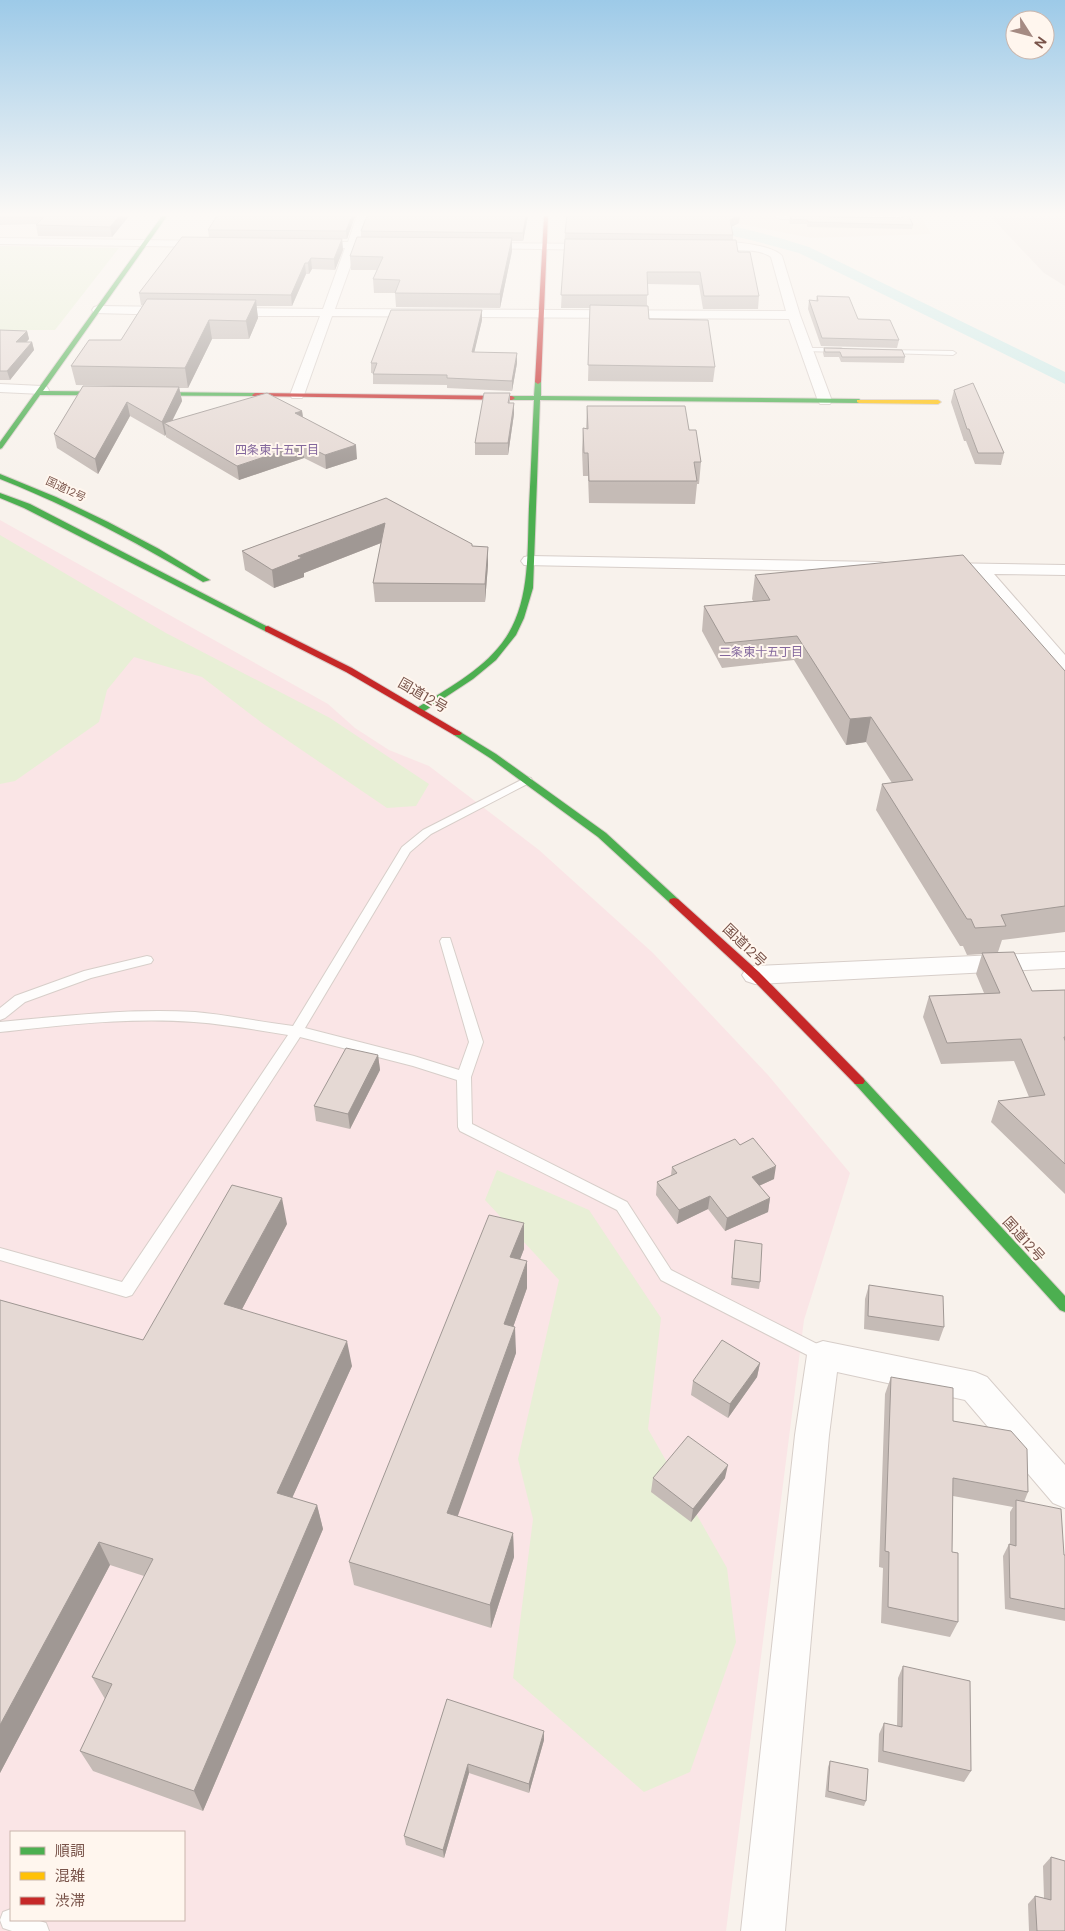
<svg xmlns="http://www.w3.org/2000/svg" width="1065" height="1931" font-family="'DM Sans','Noto Sans JP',sans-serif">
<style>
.residential{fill:#f4e7dc}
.industrial{fill:#ebe2dd}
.medical{fill:#fae5e6;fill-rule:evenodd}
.green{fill:#e8efd6}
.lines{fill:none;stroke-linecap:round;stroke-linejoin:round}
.canal{fill:#cdebe9;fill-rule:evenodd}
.lane-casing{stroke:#d7cec9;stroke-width:2}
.street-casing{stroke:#d7cec9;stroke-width:2}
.fast-casing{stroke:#d9ceca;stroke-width:2}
.slow-casing{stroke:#d9ceca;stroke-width:2}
.jam-casing{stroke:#d9ceca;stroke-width:2}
.lane{fill:#fefdfc;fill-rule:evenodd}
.street{fill:#fefdfc;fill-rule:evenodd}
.fast{fill:#4caf50;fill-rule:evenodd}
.slow{fill:#ffc107;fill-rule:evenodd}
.jam{fill:#c62828;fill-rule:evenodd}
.wall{fill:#c5bbb6}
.shaded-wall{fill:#a09894}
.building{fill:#e5d9d4;stroke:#a09894}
.labels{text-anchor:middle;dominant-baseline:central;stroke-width:4;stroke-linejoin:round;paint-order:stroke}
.far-street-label{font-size:11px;fill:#79544a;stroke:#fff6ee}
.far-neighbourhood-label{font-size:12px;fill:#82669c;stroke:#fff6ee}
.street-label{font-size:14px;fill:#79544a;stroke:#fff6ee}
</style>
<rect width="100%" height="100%" fill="#f8f2ec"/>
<path class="residential" d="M701 216H920L931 234 811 238Z"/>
<path class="industrial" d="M990 216H1065V286L1044 273Z"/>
<path class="medical" d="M0 520 328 704 355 728 389 750 429 766 539 850 653 953 768 1075 850 1173 804 1320 726 1931H0ZM11 1832H184V1920H11Z"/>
<path class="green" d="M0 246 119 248 55 330H0Z
M0 535 166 633 330 718 429 784 416 806 387 808 262 723 202 677 134 657 107 690 99 722 15 781 0 784Z
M497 1170 589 1210 661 1318 648 1429 727 1568 736 1642 690 1772 644 1792 513 1678 533 1519 518 1459 559 1280 485 1200Z"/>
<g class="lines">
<path class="canal" d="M644 216C700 216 756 230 809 247L1065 372V384L799 253 747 239 651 220Z"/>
<g class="lane-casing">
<path id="lane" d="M806 348H841L844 350 841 352 804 351V349Z
M884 350 953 351 956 353 953 355 886 353 884 352Z
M527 777 531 778 532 780 531 782 431 834 410 852 305 1028 414 1056 459 1070 469 1042 440 941 442 938H450L483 1042 471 1077 472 1124 627 1202 671 1270 829 1350 831 1355 829 1360 823 1362 817 1360 661 1280 617 1210 460 1131 458 1127 457 1080 413 1066 300 1037 132 1295 126 1297 0 1260V1248L122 1282 288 1035C256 1030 225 1024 194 1022 129 1017 64 1025 0 1032V1022C64 1016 130 1008 195 1012 228 1015 261 1022 293 1026L402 847 423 830Z
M147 956 151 957 153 960 151 963 91 978 25 1002 5 1018 0 1020V1008L15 996 84 971Z
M11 1909V1920H37L46 1923 49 1931H12L3 1928 0 1920 3 1912Z"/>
</g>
<g class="street-casing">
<path id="street" d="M357 216H368L359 242H389L395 245 389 248H357L335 309 786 311 771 257C752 243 708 257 698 247 709 237 772 243 782 256L800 315 832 401 830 404H820L818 401 789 319 332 316 304 395 302 398H292L290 395 320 316H224L218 312 224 308 323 309 345 248H309L303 245 309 242H348Z
M775 216H904L905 218 900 221 780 219Z
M0 238 211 241 217 244 211 247 0 244Z
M479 243 599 244 605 247 599 250 475 248 473 246 475 244Z
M98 306 174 307 180 311 174 315 94 313 92 310 94 307Z
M0 384 42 386 47 387 49 390 47 393 42 394 0 392Z
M530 556 880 562 886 563 889 567 886 571 880 572 524 565 521 561 524 557Z
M940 563 1065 565V575L994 574 1065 655V673L1058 671 975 574 934 572 931 568 934 564Z
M1065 952V968L755 984 746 981 742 975 746 969 755 966Z
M823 1341 975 1372 987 1377 1065 1465V1508L1053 1503 965 1400 837 1372 829 1435 785 1931H741L795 1435 807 1355 812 1345Z"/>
</g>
<g class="fast-casing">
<path id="fast" d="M162 216H167L43 391 255 393 258 395 257 396 40 395 2 448 0 449V442Z
M538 380 541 382V396L859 399 862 401 859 403 540 400 533 588 524 618 516 635 496 660 473 679 423 712H417V708C446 689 480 672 502 643 531 605 527 553 529 507 531 471 532 436 534 400H512L509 398 512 396H534L535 382Z
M0 474 56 497 108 522 159 549 210 580 203 582C138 543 71 507 0 479Z
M0 493 30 504 272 629 268 632 265 631 24 508 0 498Z
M457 730 496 754 606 833 678 899 679 901 678 903H670L598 837 490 758 454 735V731Z
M859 1076 863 1078 1065 1296V1312L1060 1310 855 1084 853 1081 855 1078Z"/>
</g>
<g class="slow-casing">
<path id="slow" d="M857 400H938L941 402 938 404 859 403 857 402Z"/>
</g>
<g class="jam-casing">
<path id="jam" d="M544 216H548L541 382 538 384 535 382Z
M255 393 512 396 515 398 512 400 253 396 252 395Z
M268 626 352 668 462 733 460 735H454L346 672 265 631V627Z
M674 898 678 899 759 972 863 1078 865 1081 863 1084H855L751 978 670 903 669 901 670 899Z"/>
</g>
<use href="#lane" class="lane"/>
<use href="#street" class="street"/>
<use href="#fast" class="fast"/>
<use href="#slow" class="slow"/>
<use href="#jam" class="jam"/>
</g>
<path class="wall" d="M0 216H129L112 237 38 236 36 225 37 224 0 225Z
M217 216H355L347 239H342L343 250 335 270 312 269 309 274H306L292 306H256L258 318 249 339H212L188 388 76 385 71 366 121 340 143 305H141L139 293 209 237 208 230Z
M367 216H528L523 241H512V251L500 308 396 307 395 293H374L373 279 377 270H351L350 256 361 237V231Z
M790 216 913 225 912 229 807 227V224H790L789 221Z
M739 223 731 227 733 235V240L759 296 758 309H703L699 285 647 284V306L649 319 715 367 713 382 588 381 590 308H561L565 233Z
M817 296 858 319 899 340 897 348 821 346 808 309 809 300 816 301Z
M482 320 474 352 517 363 512 391 447 388V385L373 384V373H371V363Z
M0 330 27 331 29 339 27 342H32L34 350 10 380H0Z
M824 348 905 357 904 363 841 362 839 357H824L823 353Z
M83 386 179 387 182 401 172 421 302 411 303 417 357 459 326 469 304 458 239 480 166 437V434L165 436 130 416 98 474 57 448 54 434Z
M954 390 1004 453 1001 465 975 464 966 441H964L951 402Z
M510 393V403H514V414L508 455H475V443Z
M587 406 689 430 701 462 699 484H697L695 504 589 503 588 476H583L582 450 583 428 586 429Z
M386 498 472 546 488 547V565L485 602H375L373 583 381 543 304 573V577L274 588 245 570 242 551Z
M755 575 1065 671V932L1002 940 998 952 1032 991 1065 990V1194L991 1122 998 1101 1029 1097 1014 1061 941 1064 923 1017 929 996 984 993 976 974 982 954 967 955 963 946H960L876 810 882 784 892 783 866 742 846 745 794 660 722 668 702 631 704 606 753 601 752 599Z
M378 1055 380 1070 350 1129 316 1121 314 1106Z
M740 1145 774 1179 759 1186 770 1198 768 1212 725 1231 708 1209 677 1224 656 1195 657 1182 671 1175 672 1167Z
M524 1223V1249L520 1259 527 1288 513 1327 516 1353 457 1516 513 1533 514 1557 491 1628 354 1585 349 1562Z
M287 1224 242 1309 352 1366 292 1498 317 1505 323 1529 203 1811 93 1771 80 1751 105 1699 92 1677 144 1576 110 1565 0 1773V1300L143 1340Z
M735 1240 760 1282 759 1289 731 1285Z
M869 1285 944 1327 939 1341 864 1329 865 1299Z
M760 1363 757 1377 728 1418 691 1395 693 1381Z
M891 1377 953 1421 1028 1492 1024 1502 1064 1555H1065V1621L1005 1609 1003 1556 1009 1544H1010V1512L1013 1507 953 1496 952 1552 958 1622 950 1637 881 1623 883 1568 879 1567 885 1394Z
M653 1478H725L691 1522 651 1492Z
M903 1666 971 1771 964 1782 878 1762 879 1734 884 1723 897 1726 898 1678Z
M447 1699 544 1740 529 1793 469 1773 444 1858 406 1845 404 1836Z
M830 1761 866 1801 864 1806 825 1797 828 1767Z
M1051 1857 1065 1931H1029L1028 1904 1035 1896 1044 1898 1043 1866Z"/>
<path class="shaded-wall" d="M119 216H129L112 237 110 227Z
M352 216H355L347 239 346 231Z
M526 216H528L523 241V233Z
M737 216H740L739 223 729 228 730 220Z
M512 238V251L500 308V294Z
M342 239 343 250 335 270 334 259Z
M311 258 312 269 309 274 308 263Z
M305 263 306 274 292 306 291 295Z
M256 300 258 318 249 339 246 321Z
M482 310V320L472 362V352Z
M209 320 212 339 188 388 185 368Z
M27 331 29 339 18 350 16 342Z
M32 342 34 350 10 380 7 371Z
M517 353V363L512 391V381Z
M179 387 182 401 169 427 164 423 166 434 165 436 162 422Z
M127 402 130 416 98 474 95 459Z
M514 403V414L508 455V443Z
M302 411 304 425 295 413Z
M303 444 304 458 239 480 237 466Z
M356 445 357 459 326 469 325 455Z
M385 523 386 541 304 573V577L274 588 272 570 298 556Z
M488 547V565L485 602V584Z
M871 717 866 742 846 745 850 719Z
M378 1055 380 1070 350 1129 348 1114Z
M776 1166 774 1179 750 1190 752 1177Z
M710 1196 708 1209 677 1224 679 1210Z
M282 1198 287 1224 231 1330 224 1304Z
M770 1198 768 1212 725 1231 727 1218Z
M524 1223V1249L511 1283 510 1257Z
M527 1261V1288L505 1350 504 1324Z
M515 1327 516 1353 450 1538 447 1513Z
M347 1341 352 1366 283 1518 277 1493Z
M760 1363 757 1377 728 1418 730 1404Z
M728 1465 725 1478 691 1522 693 1509Z
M317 1505 323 1529 203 1811 194 1791Z
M513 1533 514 1557 491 1628 490 1605Z
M99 1542 110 1565 0 1773V1725Z
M544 1731V1740L529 1793V1784Z
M468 1764 469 1773 444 1858 443 1850Z"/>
<path class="building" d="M45 216H119L110 227 36 225Z
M217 216H352L346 231 208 230Z
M367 216H526L523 233 361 231Z
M567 216H737L730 220 733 235 565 233Z
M790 216 901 218 904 216H909L913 225 808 222 807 220 791 219Z
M182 237 342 239 334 259 311 258 308 263H305L291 295 139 293Z
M357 237 512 238 500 294 395 293 400 280 373 279 383 257 350 256Z
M565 239 736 240 738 252H750L759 296H704L700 272H647L648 295H561Z
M817 296 849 297 858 319 890 320 899 340 822 338 809 300 818 301Z
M147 299 256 300 246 321 209 320 185 368 71 366 89 340H121Z
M590 305 648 306 649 319 708 320 715 367 588 365Z
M391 310H482L472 352 517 353 512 381 447 378V375L373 374 377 363H371Z
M0 330 27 331 16 342H32L7 371H0Z
M824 348 902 350 905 357H842L840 352H825Z
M973 383 1004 453H978L969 429H967L954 390Z
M83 386 179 387 162 422 127 402 95 459 54 434Z
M267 393 302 411 295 413 356 445 325 455 303 444 237 466 164 423Z
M484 393H510L508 403H514L508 443H475Z
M587 406H685L689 430H696L701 462H694L697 481H589L588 453H584L583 428 588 429Z
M386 498 472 544V546L488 547 485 584 373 583 385 523 298 556 302 558 272 570 242 551Z
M963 555 1065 671V906L1001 915 1006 926 975 928 971 919H967L882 784 913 780 871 717 850 719 797 636 725 643 704 606 770 600 755 575Z
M1014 952 1032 991 1065 990V1037H1064L1065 1041V1164L998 1101 1045 1095 1021 1039 947 1043 929 996 1000 993 982 953Z
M346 1048 378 1055 348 1114 314 1106Z
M753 1138 776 1166 752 1177 770 1198 727 1218 710 1196 679 1210 657 1182 677 1173 672 1167 735 1139 740 1145Z
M232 1185 282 1198 224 1304 347 1341 277 1493 317 1505 194 1791 80 1751 112 1684 92 1677 153 1559 99 1542 0 1725V1300L143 1340Z
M489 1215 524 1223 510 1257 527 1261 504 1324 515 1327 447 1513 513 1533 490 1605 349 1562Z
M735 1240 762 1244 760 1282 732 1278Z
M869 1285 943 1296 944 1327 868 1316Z
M722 1340 760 1363 730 1404 693 1381Z
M891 1377 953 1388V1421L1011 1431 1027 1449 1028 1492 953 1478 952 1552 958 1553V1622L888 1607 889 1552 885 1551Z
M688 1436 728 1465 693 1509 653 1478Z
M1016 1500 1061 1509 1064 1555H1065V1609L1010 1598 1009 1544 1016 1546Z
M903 1666 970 1681 971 1771 883 1751 884 1723 902 1727Z
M447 1699 544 1731 529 1784 468 1764 443 1850 404 1836Z
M830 1761 868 1769 866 1801 828 1791Z
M1051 1857 1065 1861V1931H1037L1035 1896 1051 1900Z"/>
<linearGradient id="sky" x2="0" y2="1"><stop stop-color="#9dcae8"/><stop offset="0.44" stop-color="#fcf9f6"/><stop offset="1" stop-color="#fcf9f6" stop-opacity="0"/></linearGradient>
<rect width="1065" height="487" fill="url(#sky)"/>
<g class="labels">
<g class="far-street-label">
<text transform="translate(66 489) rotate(25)">国道12号</text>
</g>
<g class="far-neighbourhood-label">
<text x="277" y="450">四条東十五丁目</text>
<text x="761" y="652">二条東十五丁目</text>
</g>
<g class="street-label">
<text transform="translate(423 695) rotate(30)">国道12号</text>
<text transform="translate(745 945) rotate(44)">国道12号</text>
<text transform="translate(1024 1239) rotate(48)">国道12号</text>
</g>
</g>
<rect x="10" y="1831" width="175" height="90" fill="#fff6ee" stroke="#c9b5ac"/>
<rect x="20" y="1847" width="25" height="8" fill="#4caf50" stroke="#c9b5ac"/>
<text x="55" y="1856" font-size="15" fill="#79544a">順調</text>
<rect x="20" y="1872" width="25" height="8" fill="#ffc107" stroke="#c9b5ac"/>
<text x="55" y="1881" font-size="15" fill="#79544a">混雑</text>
<rect x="20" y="1897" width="25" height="8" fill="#c62828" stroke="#c9b5ac"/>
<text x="55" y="1906" font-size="15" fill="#79544a">渋滞</text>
<g transform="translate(1030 35) rotate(126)"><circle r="24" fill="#fff6ee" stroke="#c9b5ac"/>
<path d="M0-4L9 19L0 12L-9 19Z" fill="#a58b83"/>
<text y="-8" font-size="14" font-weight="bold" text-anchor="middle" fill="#79544a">N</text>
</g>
</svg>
